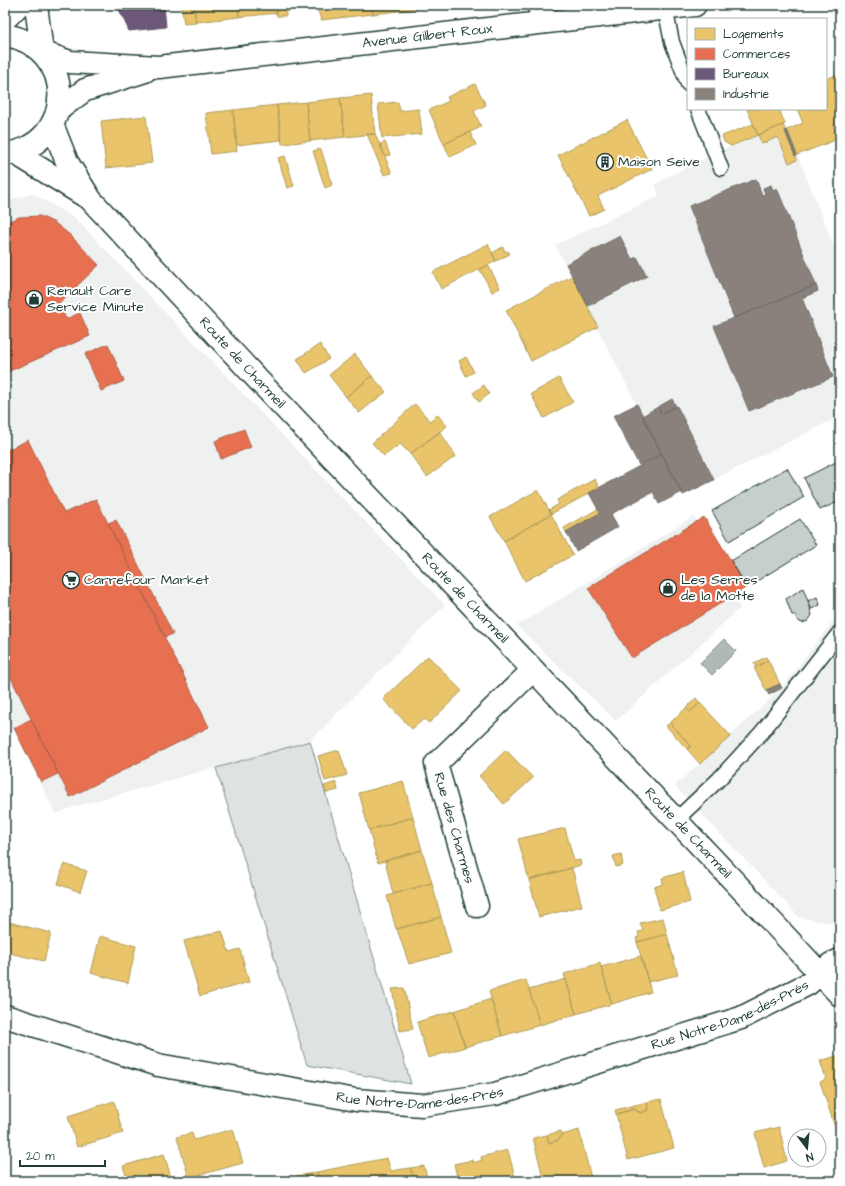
<svg xmlns="http://www.w3.org/2000/svg" width="845" height="1186" font-family="'Architects Daughter',sans-serif">
  <style>
    .built { fill: #eef1f0 }
    .green { fill: #dee3e2; stroke: #7e908b }
    .water { fill: #afbab7; stroke: #758883 }
    .homes { fill: #e9c46a; stroke: #ac9c5a }
    .shops { fill: #e76f51; stroke: #ab6048 }
    .offices { fill: #6d597a; stroke: #565165 }
    .industry { fill: #8a817c; stroke: #6a6d66 }
    .building { fill: #c7cfcc; stroke: #1f3d34 }
    .lines { fill: none; stroke-linecap: round; stroke-linejoin: round }
    .service-casing { stroke: #1f3d34; stroke-width: 17 }
    .minor-casing { stroke: #1f3d34; stroke-width: 25 }
    .secondary-casing { stroke: #1f3d34; stroke-width: 25 }
    .service { stroke: #fff; stroke-width: 14 }
    .minor { stroke: #fff; stroke-width: 22 }
    .secondary { stroke: #fff; stroke-width: 22 }
    .rail { stroke: #1f3d34; stroke-width: 3; stroke-dasharray: 6 3; stroke-linecap: butt }
    .labels { text-anchor: middle; dominant-baseline: central; stroke-width: 4; stroke-linejoin: round; paint-order: stroke }
    .street-label { font-size: 14px; fill: #1f3d34; stroke: #fff }
    .poi-label { font-size: 14px; fill: #1f3d34; stroke: #fff; text-anchor: start }
  </style>
  <rect width="100%" height="100%" fill="#fff"/>
  <filter id="ink" filterUnits="userSpaceOnUse"><feTurbulence type="fractalNoise" baseFrequency=".025" numOctaves="2"/><feDisplacementMap in="SourceGraphic" scale="8" xChannelSelector="R" yChannelSelector="G"/><feConvolveMatrix kernelMatrix="1 2 1 2 8 2 1 2 1" color-interpolation-filters="sRGB"/></filter>
  <g filter="url(#ink)">
    <path class="built" d="M785 124 840 261V416L683 495 555 245 659 196 655 184 692 164 731 146Z
      M33 194 75 218 445 605 310 741 74 807 56 814 5 713V201Z
      M694 516 740 608 616 721 517 626Z
      M840 612V925L799 917 675 786 782 688Z"/>
    <path class="green" d="M310 741 411 1084 307 1065 216 768Z"/>
    <path class="water" d="M724 639 736 651 712 675 700 663Z"/>
    <path class="homes" d="M181 5H194L196 23 184 24Z
      M194 5H238L239 17 196 22Z
      M238 5H276L277 13 239 17Z
      M276 5H312V9L286 11V16H277Z
      M316 5H372L373 14 321 20Z
      M372 5H415L417 9 373 14Z
      M836 75 840 85V123L833 125 838 139 797 155 787 130 803 123 797 109H826V79Z
      M475 84 486 105 474 111 481 127 444 144 429 110 449 101 447 97Z
      M371 95 375 134 345 137 340 98Z
      M340 98 345 137 310 141 306 102Z
      M306 102 310 141 282 144 277 105Z
      M398 102 400 111 419 109 422 134 382 138 378 104Z
      M277 105 281 140 237 145 233 110Z
      M747 109H779L785 124 758 135Z
      M233 110 237 151 211 154 206 113Z
      M146 116 152 163 106 168 101 121Z
      M627 120 652 169 598 196 604 209 589 216 558 155Z
      M753 124 758 135 731 146 724 142 722 136Z
      M783 125 797 160 789 163 778 137 762 144 758 135Z
      M470 132 476 145 450 157 444 144Z
      M367 134H375L392 173 384 175Z
      M385 142 390 155 385 156 380 144Z
      M321 149 332 185 325 188 313 151Z
      M285 156 294 186 287 188 278 158Z
      M488 244 496 261 441 289 433 272Z
      M503 247 505 252 508 251 510 254 496 261 492 253Z
      M488 265 500 288 492 292 480 270Z
      M572 276 598 327 531 361 506 310Z
      M320 344 329 359 306 373 297 359Z
      M355 354 372 376 346 397 329 375Z
      M466 357 474 372 466 376 459 361Z
      M372 376 386 392 359 413 346 397Z
      M559 378 573 402 544 418 531 394Z
      M484 385 489 394 479 402 473 393Z
      M415 404 430 421 437 414 447 426 410 454 400 444 384 456 372 443Z
      M440 432 456 456 427 477 410 454Z
      M595 479 599 488 551 514 549 510 559 504 557 500Z
      M538 490 551 514 504 541 490 517Z
      M598 509 600 513 566 532 564 528Z
      M551 514 573 555 525 581 504 541Z
      M428 656 462 691 429 723 424 719 412 729 383 699Z
      M766 657 768 660 756 667 754 663Z
      M768 660 780 684 766 690 754 668Z
      M696 698 700 703 690 712 686 708Z
      M700 703 731 736 700 764 687 749 691 746 670 723 686 708 690 712Z
      M670 723 691 746 687 749 666 726Z
      M339 750 347 775 325 781 318 756Z
      M506 750 533 778 504 804 479 776Z
      M403 781 413 817 369 830 359 793Z
      M336 782 338 790 326 793 324 786Z
      M413 817 422 850 378 863 369 830Z
      M565 828 574 861 580 860 581 865 529 880 518 839Z
      M422 850 432 883 393 894 385 861Z
      M621 854 623 865 616 867 613 856Z
      M64 864 87 871 80 892 58 884Z
      M572 868 582 906 539 917 529 880Z
      M683 872 690 902 660 910 654 887 663 884 662 878Z
      M432 883 441 917 396 929 387 896Z
      M441 917 451 953 409 964 397 929Z
      M663 918 667 934 637 942 636 938 639 937 638 932 643 931 640 923Z
      M5 921 51 933 44 961 5 952Z
      M222 931 229 952 240 949 249 982 200 996 184 941Z
      M667 934 678 975 648 982 637 942Z
      M100 936 136 946 128 983 91 973Z
      M641 956 651 992 612 1004 601 967Z
      M600 963 612 1004 576 1014 564 974Z
      M566 979 576 1014 540 1025 529 990Z
      M526 980 540 1025 502 1036 489 991Z
      M404 988 413 1029 400 1031 392 989Z
      M491 999 502 1036 465 1047 454 1011Z
      M454 1011 465 1047 428 1058 417 1022Z
      M840 1055V1142L820 1082 826 1079 820 1061Z
      M661 1099 674 1148 628 1160 616 1114 634 1109 640 1113 648 1110 647 1102Z
      M114 1101 123 1133 77 1147 68 1116Z
      M647 1102 648 1110 640 1113 634 1109 616 1114 615 1110Z
      M779 1127 787 1161 764 1168 755 1133Z
      M233 1129 243 1163 189 1178 177 1137 192 1133 194 1140Z
      M579 1130 591 1178 581 1181H544L533 1138 547 1135 549 1143 558 1140 562 1135Z
      M561 1131 562 1135 558 1140 549 1143 547 1135Z
      M508 1150 516 1181H458L454 1164 472 1160 473 1163 482 1160 481 1157Z
      M164 1154 172 1181H128L123 1166Z
      M387 1158 391 1171 410 1168 415 1181H319L317 1172Z
      M424 1166 428 1181H415L410 1168Z
      M317 1172 319 1181H274Z"/>
    <path class="shops" d="M40 216 55 223 70 235 99 265 59 303 66 319 80 313 90 336 5 373V223L19 217Z
      M108 344 124 381 101 391 85 354Z
      M244 429 251 447 221 459 215 441Z
      M28 440 64 513 96 499 209 727 70 797 5 666V451Z
      M704 517 747 587 632 658 588 588Z
      M116 520 173 634 165 637 108 523Z
      M840 663V675L836 668Z
      M31 719 58 774 41 782 14 728Z"/>
    <path class="offices" d="M117 5H164L166 27 129 31Z"/>
    <path class="industry" d="M787 130 797 155 795 156 785 131Z
      M756 179 762 195 765 194 763 188 771 185 773 190 777 188 816 285 734 318 689 206Z
      M620 236 632 259 637 257 647 276 588 306 566 264Z
      M816 285 818 291 802 298 833 377 749 411 714 326Z
      M672 399 676 406 661 414 658 407Z
      M637 404 662 454 639 465 613 416Z
      M677 406 714 480 683 495 642 416 658 407 661 414Z
      M662 454 682 492 659 504 653 492 611 514 618 527 576 551 566 532 600 513 589 493Z
      M780 684 782 688 769 695 766 690Z"/>
    <path class="building" d="M840 460V501L820 510 804 478Z
      M787 468 804 497 729 541 712 511Z
      M800 519 816 545 747 587 731 561Z
      M803 588 811 609H810L812 615 808 621 802 623 797 620 795 615H792L786 599Z
      M817 597 820 605 811 609 808 601Z"/>
    <g class="lines">
      <g class="service-casing">
        <path id="service" d="M665 8 672 42 688 84
          M698 109 721 168
          M676 820 719 779 762 732 840 632"/>
      </g>
      <g class="minor-casing">
        <g id="minor">
          <path d="M36 5 42 52"/>
          <path d="M538 5 546 22"/>
          <path d="M5 19 19 5"/>
          <path d="M477 906 436 764 533 670"/>
          <path id="s1" d="M5 1016 158 1065 356 1100 422 1105 495 1094 741 1018 808 984 831 964 840 960"/>
        </g>
      </g>
      <g class="secondary-casing">
        <g id="secondary">
          <path d="M5 35C78 47 77 145 5 154"/>
          <path id="s2" d="M42 52 70 62 159 67 695 5"/>
          <path d="M58 110 85 90 145 71"/>
          <path id="s3" d="M52 124 67 162 91 200 261 383 747 895 840 995"/>
          <path d="M15 153 85 196"/>
        </g>
      </g>
      <use href="#service" class="service"/>
      <use href="#minor" class="minor"/>
      <use href="#secondary" class="secondary"/>
      <path class="rail" d="M827 1181 840 1177"/>
    </g>
  </g>
  <defs>
    <g id="building-ring" transform="scale(0.9)"><circle r="9.5" fill="#fff" stroke="#1f3d34" stroke-width="1.5"/><path d="M-4-6H4V6H1V3H-1V6H-4ZM-2.5-4.3h1.7v1.8h-1.7ZM.8-4.3h1.7v1.8H.8ZM-2.5-1h1.7V.8h-1.7ZM.8-1h1.7V.8H.8Z" fill="#1f3d34"/></g>
    <g id="shop-ring" transform="scale(0.9)"><circle r="9.5" fill="#fff" stroke="#1f3d34" stroke-width="1.5"/><path d="M-5-2.5h2.3a2.7 3.5 0 0 1 5.4 0H5L5.5 6h-11ZM-1.5-2.5h3a1.5 2.3 0 0 0-3 0Z" fill="#1f3d34"/></g>
    <g id="supermarket-ring" transform="scale(0.9)"><circle r="9.5" fill="#fff" stroke="#1f3d34" stroke-width="1.5"/><path d="M-6-5.5h2.5l.6 2H6L4.5 2H-2.5L-4.4-4H-6ZM-1.5 3.2a1.3 1.3 0 1 0 .1 0ZM3 3.2a1.3 1.3 0 1 0 .1 0Z" fill="#1f3d34"/></g>
  </defs>
  <g fill-rule="evenodd">
    <use href="#building-ring" x="605" y="162"/>
    <use href="#shop-ring" x="34" y="299"/>
    <use href="#supermarket-ring" x="71" y="580"/>
    <use href="#shop-ring" x="668" y="588"/>
  </g>
  <g class="labels">
    <g class="street-label">
      <text stroke="none"><textPath href="#s2" startOffset="389">Avenue Gilbert Roux</textPath></text>
      <text stroke="none"><textPath href="#s3" startOffset="308">Route de Charmeil</textPath></text>
      <text stroke="none"><textPath href="#s3" startOffset="632">Route de Charmeil</textPath></text>
      <text transform="translate(454 828) rotate(74)">Rue des Charmes</text>
      <text stroke="none"><textPath href="#s3" startOffset="956">Route de Charmeil</textPath></text>
      <text stroke="none"><textPath href="#s1" startOffset="750">Rue Notre-Dame-des-Prés</textPath></text>
      <text stroke="none"><textPath href="#s1" startOffset="426">Rue Notre-Dame-des-Prés</textPath></text>
    </g>
    <g class="poi-label">
      <text x="618" y="162">Maison Seive</text>
      <text x="47" y="291">Renault Care<tspan x="47" dy="16">Service Minute</tspan></text>
      <text x="84" y="580">Carrefour Market</text>
      <text x="681" y="580">Les Serres<tspan x="681" dy="16">de la Motte</tspan></text>
    </g>
  </g>
  <rect width="845" height="1186" fill="none" stroke="#fff" stroke-width="20"/>
  <rect x="10" y="10" width="825" height="1166" fill="none" stroke="#1f3d34" stroke-width="1.5" filter="url(#ink)"/>
  <rect x="687" y="18" width="140" height="92" fill="#ffffff" stroke="#a5b1ae"/>
  <rect x="695" y="28" width="20" height="12" fill="#e9c46a" stroke="#a5b1ae"/>
  <text x="723" y="38" font-size="12" fill="#1f3d34">Logements</text>
  <rect x="695" y="48" width="20" height="12" fill="#e76f51" stroke="#a5b1ae"/>
  <text x="723" y="58" font-size="12" fill="#1f3d34">Commerces</text>
  <rect x="695" y="68" width="20" height="12" fill="#6d597a" stroke="#a5b1ae"/>
  <text x="723" y="78" font-size="12" fill="#1f3d34">Bureaux</text>
  <rect x="695" y="88" width="20" height="12" fill="#8a817c" stroke="#a5b1ae"/>
  <text x="723" y="98" font-size="12" fill="#1f3d34">Industrie</text>
  <g transform="translate(807 1148) rotate(164)"><circle r="19" fill="#ffffff" stroke="#a5b1ae"/>
  <path d="M0-3L7 15L0 10L-7 15Z" fill="#1f3d34"/>
  <text y="-6" font-size="11" font-weight="bold" text-anchor="middle" fill="#1f3d34">N</text>
  </g>
  <path d="M20 1160v6h85v-6" fill="none" stroke="#1f3d34" stroke-width="2"/>
  <text x="26" y="1160" font-size="12" fill="#1f3d34" stroke="#ffffff" stroke-width="3" paint-order="stroke">20 m</text>
</svg>
